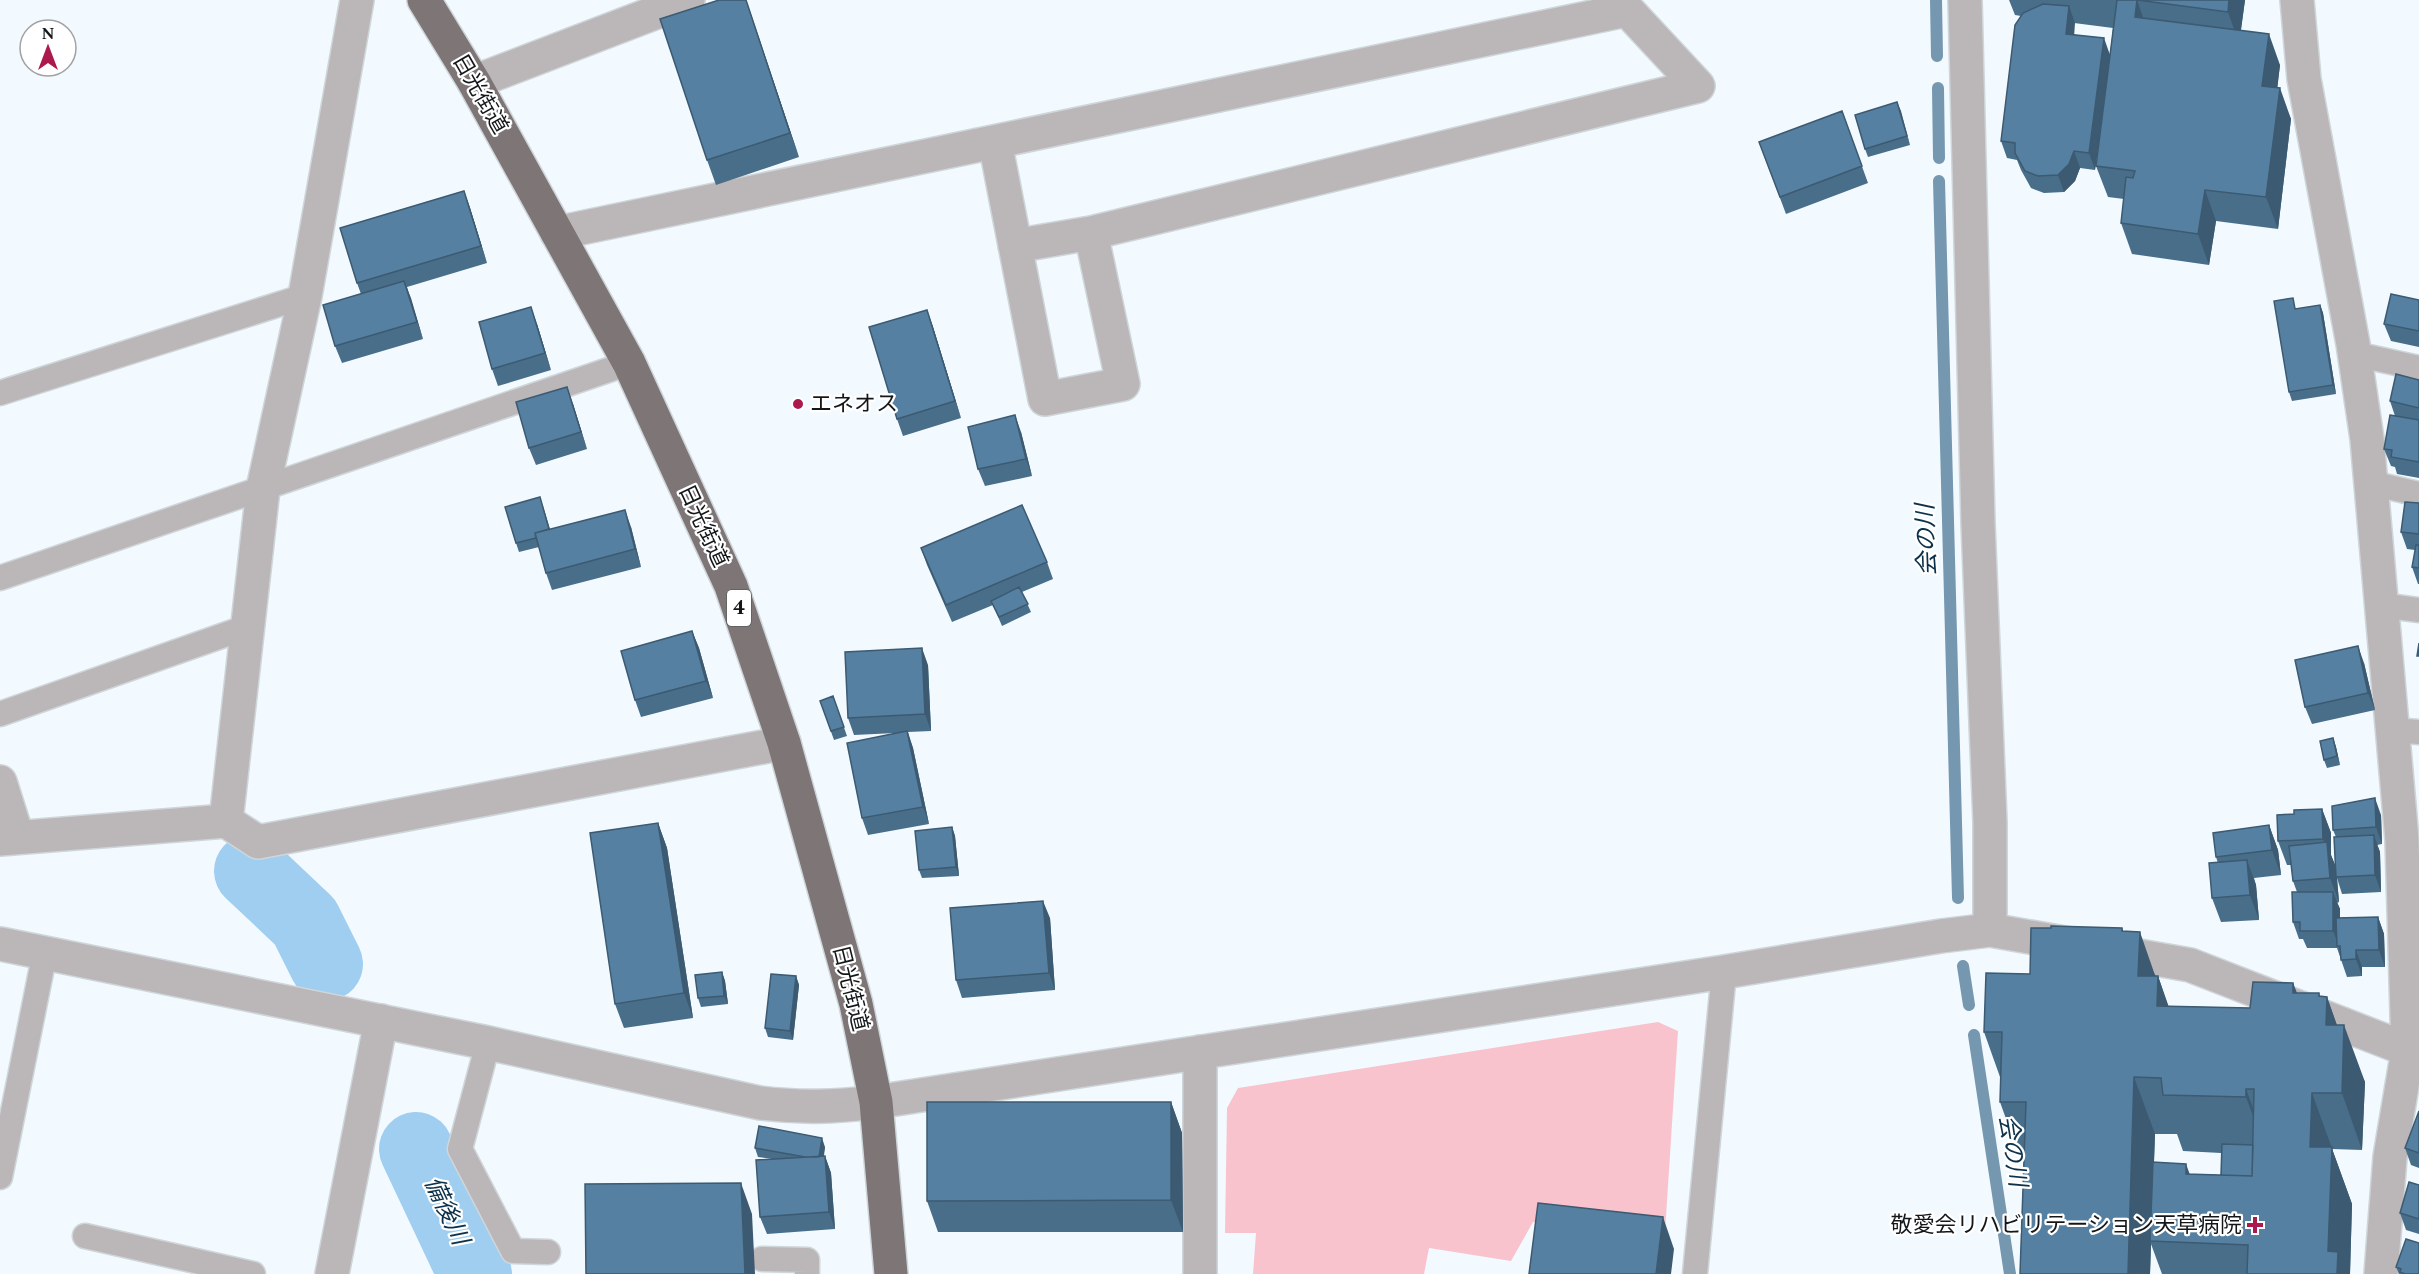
<svg xmlns="http://www.w3.org/2000/svg" width="2419" height="1274" font-family="Spectral,'Noto Sans JP',serif">
  <style>
    .green { fill: #f8c3cc }
    .lines { fill: none; stroke-linecap: round; stroke-linejoin: round }
    .stream { stroke: #7597b0; stroke-width: 12 }
    .river { stroke: #9fcef1; stroke-width: 74 }
    .service-casing { stroke: #cfd6da; stroke-width: 27 }
    .minor-casing { stroke: #cfd6da; stroke-width: 36 }
    .tertiary-casing { stroke: #cfd6da; stroke-width: 36 }
    .trunk-casing { stroke: #cfd6da; stroke-width: 36 }
    .service { stroke: #bbb6b7; stroke-width: 24 }
    .minor { stroke: #bbb6b7; stroke-width: 33 }
    .tertiary { stroke: #bbb6b7; stroke-width: 33 }
    .trunk { stroke: #7e7576; stroke-width: 33 }
    .wall { fill: #496e8a; fill-rule: evenodd }
    .shaded-wall { fill: #3c5a71 }
    .building { fill: #5580a1; stroke: #3c5a71; stroke-width: 1.5 }
    .poi-dot { fill: #ac1a4d; stroke: #fff; stroke-width: 2 }
    .labels { text-anchor: middle; dominant-baseline: central; stroke-width: 4.5; stroke-linejoin: round; paint-order: stroke }
    .shield { fill: #fff; stroke: #5a5d5e; stroke-width: 1.5 }
    .shield-label { font-size: 21px; font-weight: bold; fill: #141719 }
    .street-label { font-size: 22px; fill: #141719; stroke: #fff }
    .poi-label { font-size: 22px; fill: #141719; stroke: #fff; text-anchor: start }
    .water-label { font-size: 24px; font-style: italic; fill: #0c314a; stroke: #fff }
  </style>
  <rect width="100%" height="100%" fill="#f3faff"/>
  <path class="green" d="M1658 1022 1678 1031 1665 1232 1533 1222 1511 1261 1429 1248 1424 1274H1253L1256 1233H1225L1227 1108 1238 1088Z"/>
  <g class="lines">
    <path class="stream" d="M1936 0 1937 56
      M1938 88 1939 158
      M1939 181 1958 898
      M1963 966 1969 1005
      M1974 1035 2010 1274"/>
    <path class="river" d="M251 871 305 922 326 964
      M416 1149 475 1274"/>
    <g class="service-casing">
      <path id="service" d="M2355 354 2419 368
        M0 393 305 296
        M2371 483 2419 494
        M0 578 629 363
        M2381 605 2419 610
        M0 714 247 627
        M2392 730 2419 732
        M488 1043 460 1149 513 1251 548 1252
        M0 1177 45 952
        M85 1236 253 1274
        M762 1259 807 1260V1274
        M1695 1274 1724 972"/>
    </g>
    <g class="minor-casing">
      <path id="minor" d="M1965 0 1978 523 1990 822V930
        M2297 0 2304 79 2353 344 2367 439 2402 840 2408 1050 2390 1157 2381 1274
        M474 82 688 0
        M995 142 1045 399 1123 384 1091 233 1698 86 1618 0
        M557 233 1626 10
        M1015 246 1091 233
        M0 782 17 836
        M226 821 263 489 305 296 357 0
        M0 839 226 821 258 842 784 743
        M876 1102 1724 972 1941 936 1990 930 2190 965 2419 1054
        M332 1274 381 1021
        M1200 1274V1052"/>
    </g>
    <g class="tertiary-casing">
      <path id="tertiary" d="M0 944 488 1043 760 1103C801 1108 834 1107 876 1102"/>
    </g>
    <g class="trunk-casing">
      <path id="trunk" d="M424 0 474 82 629 363 731 586 784 743 856 1004 876 1102 891 1274"/>
    </g>
    <use href="#service" class="service"/>
    <use href="#minor" class="minor"/>
    <use href="#tertiary" class="tertiary"/>
    <use href="#trunk" class="trunk"/>
  </g>
  <path class="wall" d="M746 0 799 157 716 185 707 160Z
    M2009 0H2245L2241 30 2280 65 2277 88 2291 119 2278 229 2216 221 2209 265 2132 254 2121 223 2124 199 2108 197 2096 166 2102 122 2095 170 2080 168 2075 181 2064 192 2044 193 2031 188 2021 170 2017 160 2007 158 2001 141 2021 16 2015 15ZM2074 23 2113 28 2110 54 2074 34Z
    M1897 102 1910 145 1868 157 1865 149Z
    M1842 111 1868 183 1786 214 1759 142Z
    M464 191 470 208 487 263 407 287 423 339 342 363 335 346 361 294 357 283Z
    M2419 300V347L2391 341 2384 324Z
    M2320 305 2323 313 2336 394 2292 401 2289 392 2296 307V309Z
    M927 310 933 327 961 418 903 436 897 419Z
    M537 324 551 370 498 386 492 369Z
    M2419 380V478L2397 474 2395 467 2391 466 2384 449 2395 416 2390 401Z
    M573 404 587 449 536 465 529 448Z
    M1021 432 1032 476 985 486 978 469Z
    M2419 503V584H2418L2412 567 2415 550 2407 549 2401 532Z
    M543 506 550 529 631 527 641 567 552 590 546 573 539 547 519 552 516 543Z
    M921 548 1047 562 1053 579 1022 592 1031 612 1002 626 993 605 952 622 927 565Z
    M692 631 699 648 713 698 641 717 635 700Z
    M2364 663 2375 710 2312 724 2305 707Z
    M928 665 931 731 908 732 913 748 929 824 868 835 862 818 896 733 854 735 848 718Z
    M833 696 847 736 834 740 820 701Z
    M2333 738 2336 747 2340 765 2327 768 2324 760Z
    M2322 809 2331 833V855L2336 868V837L2333 830 2381 815 2382 844 2377 845 2380 852 2381 892 2342 894 2337 878 2339 902 2337 903 2340 909V918L2378 917 2384 934 2385 967H2362V976L2347 977 2337 948H2307L2303 939H2299L2293 922 2297 892 2293 881 2291 865H2287L2278 841 2294 814Z
    M658 823 667 848 693 1018 624 1028 615 1004Z
    M2269 825 2278 850 2281 875 2254 878 2256 885 2259 920 2221 922 2212 898 2218 863 2216 857Z
    M952 827 955 836 959 876 922 878 919 870Z
    M1050 918 1055 990 962 998 956 980Z
    M2051 928H2122L2123 931 2156 976H2158L2168 1006 2250 1008 2293 983 2297 993H2319L2320 996 2327 997 2337 1025 2365 1082 2362 1150 2332 1149 2352 1204 2350 1274H2162L2151 1244 2150 1274H2020L2024 1158H2020L2000 1102V1077L1984 1032 2030 974ZM2155 1134H2177L2183 1151 2221 1153V1175L2190 1174 2154 1162Z
    M722 972 725 981 728 1004 701 1007 698 998Z
    M796 976 799 985 793 1040 768 1037 765 1028Z
    M1171 1102 1182 1133 1183 1232H938L927 1201Z
    M2419 1111V1168L2411 1165 2405 1148Z
    M825 1147 824 1156H825L831 1173 835 1229 767 1234 760 1217 772 1159 758 1157 755 1148Z
    M2419 1185V1234L2406 1230 2400 1213Z
    M2396 1267 2419 1274H2399Z"/>
  <path class="shaded-wall" d="M746 0 752 17 799 157 790 133Z
    M2137 0 2148 32 2135 17Z
    M2229 0H2245L2239 43 2228 12Z
    M2069 6 2075 23 2073 51 2066 34Z
    M2269 34 2280 65 2274 117 2262 86Z
    M2104 38 2110 55 2095 170 2089 153Z
    M2280 88 2291 119 2278 229 2266 197Z
    M1897 102 1901 111 1910 145 1907 136Z
    M2074 151 2080 168 2075 181 2064 192 2058 175Z
    M2205 190 2216 221 2209 265 2198 234Z
    M464 191 470 208 487 263 481 246Z
    M404 281 411 298 423 339 417 322Z
    M2320 305 2323 313 2336 394 2333 385Z
    M531 307 537 324 551 370 545 353Z
    M927 310 933 327 961 418 955 401Z
    M567 387 573 404 587 449 581 432Z
    M1015 415 1021 432 1032 476 1026 459Z
    M625 510 631 527 641 567 635 549Z
    M692 631 699 648 713 698 706 681Z
    M2358 646 2364 663 2375 710 2368 693Z
    M922 648 928 665 931 731 925 714Z
    M907 731 913 748 929 824 923 807Z
    M2333 738 2336 747 2340 765 2337 756Z
    M2375 798 2381 815 2382 844 2376 827Z
    M2322 809 2331 833V855L2336 867 2339 902 2330 878 2328 852 2323 839Z
    M658 823 667 848 693 1018 684 993Z
    M2269 825 2278 850 2281 875 2272 850Z
    M952 827 955 836 959 876 956 867Z
    M2374 835 2380 852 2381 892 2375 875Z
    M2247 860 2256 885 2259 920 2250 895Z
    M2333 892 2340 909V948L2333 931Z
    M1043 901 1050 918 1055 990 1049 973Z
    M2378 917 2384 934 2385 967 2379 950Z
    M2122 928 2138 973 2140 932 2157 981 2158 976 2178 1033 2159 1032 2122 931Z
    M2356 950 2362 967V976L2356 959Z
    M722 972 725 981 728 1004 724 996Z
    M796 976 799 985 793 1040 790 1031Z
    M2293 983 2314 1040 2293 993Z
    M2319 993 2326 1014 2327 997 2343 1043 2344 1025 2365 1082 2362 1150 2342 1093Z
    M2134 1077 2155 1134 2151 1241H2150L2151 1244 2150 1274H2128Z
    M2246 1089 2267 1146V1154L2246 1097Z
    M2312 1093 2352 1204 2350 1274H2337L2328 1251 2310 1147Z
    M1171 1102 1182 1133 1183 1232 1171 1200Z
    M822 1138 825 1147 821 1169 818 1160Z
    M825 1156 831 1173 835 1229 829 1212Z
    M2186 1164 2207 1221 2186 1174Z
    M741 1183 752 1214 755 1274H745Z
    M1663 1217 1674 1249 1671 1274H1656Z"/>
  <path class="building" d="M719 0H746L790 133 707 160 660 19Z
    M2117 0H2229L2228 12 2137 0 2135 17 2269 34 2262 86 2280 88 2266 197 2205 190 2198 234 2121 223 2126 177 2133 178 2135 171 2096 166Z
    M2043 4 2069 6 2066 34 2104 38 2089 153 2074 151 2069 164 2058 175 2038 176 2025 171 2015 153V143L2001 141 2015 25 2023 13Z
    M1897 102 1907 136 1865 149 1855 115Z
    M1842 111 1862 166 1780 197 1759 142Z
    M464 191 481 246 357 283 340 228Z
    M404 281 417 322 335 346 323 305Z
    M2391 294 2419 300V331L2384 324Z
    M2293 298 2295 309 2320 305 2333 385 2289 392 2274 301Z
    M531 307 545 353 492 369 479 322Z
    M927 310 955 401 897 419 869 327Z
    M2396 374 2419 380V408L2390 401Z
    M567 387 581 432 529 448 516 402Z
    M1015 415 1026 459 978 469 968 427Z
    M2390 415 2419 420V462L2391 457 2392 450 2384 449Z
    M540 497 549 529 535 533 536 538 516 543 505 507Z
    M2405 502 2419 503V534L2401 532Z
    M1022 505 1047 562 946 605 921 548Z
    M625 510 635 549 546 573 535 533Z
    M2416 545H2419V568L2412 567Z
    M1019 587 1028 604 999 617 991 601Z
    M692 631 706 681 635 700 621 651Z
    M2419 643V656H2417Z
    M2358 646 2368 693 2305 707 2295 660Z
    M922 648 925 714 848 718 845 652Z
    M833 696 844 727 831 731 820 701Z
    M907 731 923 807 862 818 847 743Z
    M2333 738 2337 756 2324 760 2320 741Z
    M2375 798 2376 827 2333 830 2332 806Z
    M2322 809 2323 839 2278 841 2277 815 2294 814V810Z
    M658 823 684 993 615 1004 590 833Z
    M2269 825 2272 850 2216 857 2213 833Z
    M952 827 956 867 919 870 915 831Z
    M2374 835 2375 875 2336 877 2334 837Z
    M2327 842 2330 878 2293 881 2289 846Z
    M2247 860 2250 895 2212 898 2209 863Z
    M2292 892H2333V931H2300V922H2293Z
    M1043 901 1049 973 956 980 950 908Z
    M2378 917 2379 950H2356V959L2341 960 2340 946H2337L2336 918Z
    M2051 926 2122 928V931L2140 932 2138 976H2158L2157 1006 2250 1008 2253 982 2293 983V993H2319V996L2327 997 2326 1025H2344L2342 1093H2312L2310 1147H2332L2328 1251 2338 1252 2337 1274H2247L2248 1245 2150 1241 2153 1162 2186 1164V1174L2252 1176 2254 1089H2246V1097L2163 1095 2161 1078 2134 1077 2128 1274H2020L2026 1102H2000L2002 1032H1984L1986 973 2030 974 2031 928H2051Z
    M722 972 724 996 698 998 695 975Z
    M771 974 796 976 790 1031 765 1028Z
    M927 1102H1171V1200L927 1201Z
    M2419 1111V1153L2405 1148Z
    M759 1126 822 1138 819 1157H805L755 1148Z
    M2222 1144 2253 1145 2252 1176 2221 1175Z
    M825 1156 829 1212 760 1217 756 1160Z
    M2409 1182 2419 1185V1219L2400 1213Z
    M741 1183 745 1274H586L585 1184Z
    M1538 1203 1663 1217 1656 1274H1529Z
    M2406 1239 2419 1243V1274H2405L2400 1272 2401 1269 2396 1267Z"/>
  <g class="poi-dot">
    <circle cx="798" cy="404" r="6"/>
    <path d="M2252 1216h6v6h6v6h-6v6h-6v-6h-6v-6h6z"/>
  </g>
  <g class="labels">
    <rect class="shield" x="727" y="590" width="24" height="36" rx="4.5"/>
    <g class="shield-label">
      <text x="739" y="608">4</text>
    </g>
    <g class="street-label">
      <text transform="translate(480 94) rotate(60)">日光街道</text>
      <text transform="translate(703 526) rotate(65)">日光街道</text>
      <text transform="translate(850 988) rotate(76)">日光街道</text>
    </g>
    <g class="poi-label">
      <text x="810" y="404">エネオス</text>
      <text x="2242" y="1225" text-anchor="end">敬愛会リハビリテーション天草病院</text>
    </g>
    <g class="water-label">
      <text transform="translate(1927 540) rotate(-92)">会の川</text>
      <text transform="translate(2012 1151) rotate(81)">会の川</text>
      <text transform="translate(446 1211) rotate(65)">備後川</text>
    </g>
  </g>
  <g transform="translate(48 48)"><circle r="28" fill="#ffffff" stroke="#a1a2a3" stroke-width="1.5"/>
  <path d="M0-4.5L10 22L0 15L-10 22Z" fill="#ac1a4d"/>
  <text y="-9" font-size="16" font-weight="bold" text-anchor="middle" fill="#141719">N</text>
  </g>
</svg>
